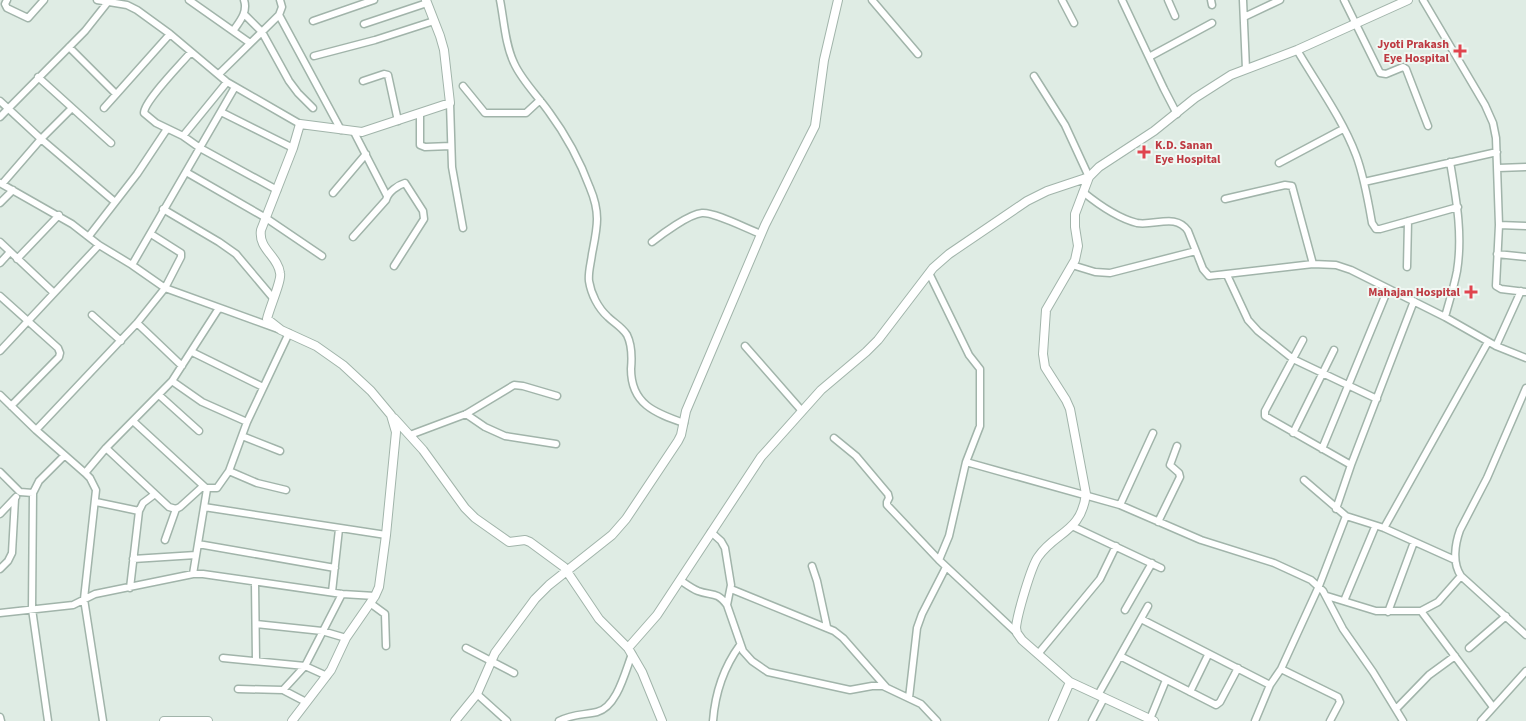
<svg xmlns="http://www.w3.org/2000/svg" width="1526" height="721" font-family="'Source Sans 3',sans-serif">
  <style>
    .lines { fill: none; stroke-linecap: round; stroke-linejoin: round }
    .minor-casing { stroke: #a1b4aa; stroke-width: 9 }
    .tertiary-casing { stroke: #a1b4aa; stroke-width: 10 }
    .minor { stroke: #fff; stroke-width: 6 }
    .tertiary { stroke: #fff; stroke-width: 8 }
    .health-dot { fill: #e0444e; stroke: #f0f8f3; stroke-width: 2 }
    .labels { text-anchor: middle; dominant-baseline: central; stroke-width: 4; stroke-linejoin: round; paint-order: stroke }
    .health-label { font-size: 12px; font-weight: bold; fill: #be3a42; stroke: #f0f8f3; text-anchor: end }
  </style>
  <rect width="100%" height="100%" fill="#dfece4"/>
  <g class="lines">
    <g class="minor-casing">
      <path id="minor" d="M7 0 5 4 7 8 28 18 44 0
        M97 0 127 5 137 10 170 34 227 82 300 124
        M189 0 250 43
        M500 0C504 20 505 44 514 63 522 81 538 96 549 112 566 135 580 161 590 188 601 214 597 228 592 254 591 263 588 272 589 281 591 294 598 308 608 317 614 323 622 327 627 335 632 345 632 358 631 369 631 404 655 413 684 423
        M872 0 918 54
        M1062 0 1074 23
        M1122 0 1164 89 1177 114
        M1168 0 1175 16
        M1211 0 1212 5
        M1243 0 1246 69
        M1344 0 1380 73 1386 74 1403 67 1406 69 1428 126
        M1423 0 1485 105 1493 123 1496 138 1499 225 1496 286 1501 289 1526 292
        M244 14 262 32 289 81 298 93 313 108
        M279 15 341 130
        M1244 17 1280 0
        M313 21 374 0
        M364 24 427 3
        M233 31C240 21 248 12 244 0
        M69 47 116 94
        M1297 50C1317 84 1342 118 1356 155 1364 176 1368 200 1372 223L1376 229H1380L1458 207
        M191 52C182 63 144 101 144 113L156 123 183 136 200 148 277 190
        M314 56 375 40 434 21
        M1149 57 1212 23
        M219 74 279 15 282 7 280 0
        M1034 76 1065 125 1089 177
        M38 77 111 143
        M363 81 384 74 388 75 398 121
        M463 86 485 113H526L540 100
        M0 101 41 139 115 202
        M450 103 452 167 463 228
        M104 108 170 34
        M221 112 293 148
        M420 113V145L425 147 451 146
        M0 117 85 31 108 2
        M354 132 387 196
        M183 136 227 82
        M1279 163 1343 129
        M1498 168 1526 167
        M186 172 266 218 322 256
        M1364 182 1497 152
        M0 183 72 224 99 245 132 265 165 288 278 329
        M2 184 41 139 72 108
        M1083 192C1099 205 1117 218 1137 223 1155 226 1176 213 1188 231L1203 269 1209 276 1313 264 1336 265 1351 270 1445 317 1496 346 1526 358
        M333 193 366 154
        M1225 199 1285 185 1292 186 1313 264
        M0 203 13 190
        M163 209 219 242 236 254 273 298
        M1499 225 1526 226
        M89 236 137 174 167 129
        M353 237 386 200C388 192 398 185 405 183L423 211 424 219 394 266
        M0 242 54 293
        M652 242C662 234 689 214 702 213 715 212 747 229 761 234
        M1497 254 1526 257
        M17 259 59 215
        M0 263 10 252
        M132 265 235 87
        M1072 265 1095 272 1110 273 1196 251
        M1407 267 1408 221
        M929 273 969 355 980 369V426L966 462 949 536 939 560
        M1227 275 1248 320 1258 331 1293 359 1377 399
        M0 296 58 348 60 353 59 357 11 406
        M92 315 121 341
        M1445 317C1449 302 1454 287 1457 271 1463 234 1456 198 1450 162
        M137 323 182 366
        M1303 340 1265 411V416L1351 465
        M745 346 802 411
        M1496 346 1521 291
        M0 351 99 245
        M192 352 263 387
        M172 381 202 402 247 422
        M1526 388 1487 478 1460 530C1455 544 1452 563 1461 576L1526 635
        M0 395 36 430 85 473 90 478 96 490 84 599 103 721
        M159 395 199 431
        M466 414 485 427 505 436 556 444
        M133 421 207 489 193 574
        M36 430 137 323 165 288 181 257V253L151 234
        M1293 433 1334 350
        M410 435 466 414 514 385 523 386 557 396
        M242 436 280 451
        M834 438 856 456 888 494 889 498 887 502V505L939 560 1017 633
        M106 448 169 507 176 509 180 507 201 488H217L229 471 247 422 289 333
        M1322 449 1388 289
        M966 462 1120 505 1201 540 1274 563 1311 580 1323 591 1343 629 1373 672 1403 721
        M229 471 257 483 286 490
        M0 472 20 492 33 493
        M85 473 106 448 172 381 219 308
        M1304 480 1346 516 1384 528 1455 560
        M96 502 139 511
        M1120 505 1153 433
        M204 507 386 535
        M1336 509 1351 465 1414 301
        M0 514 16 497
        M1158 522 1180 477 1179 473 1170 465 1177 446
        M1072 526 1161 568
        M1384 528 1488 342
        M711 532 721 541 725 548 731 585 727 605
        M165 540 176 509
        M198 544 335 568
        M133 559 196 555
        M812 566 817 581 827 627
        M0 569 8 561 12 553 15 499
        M680 580C686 584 691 588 698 591 711 596 717 591 727 605L743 651 752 661 768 672 850 690 872 686H883L921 704 937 721
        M255 583 256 660
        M130 588 139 511 143 503 155 494
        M731 589 834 631 843 638 886 687
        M332 592 339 529
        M1327 596 1376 611H1421L1438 602 1461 576
        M1344 601 1375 527
        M370 603 385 614 386 646
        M1125 610 1152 563
        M1421 611 1493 707
        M1388 612 1414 542
        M0 613 73 605 95 594 193 574H203L342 594 375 596
        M1141 619 1270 685
        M256 624 322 631 346 638
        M466 648 514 673
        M1469 648 1506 616
        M1038 654 1100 579 1116 546
        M1120 656 1216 705 1220 702 1238 668
        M223 658 305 666 327 676
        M1281 669 1338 697 1340 702 1330 721
        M238 689 283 690 306 702
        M283 690 305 666 342 594
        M1190 692 1208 655
        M477 694 507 721
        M1098 695 1148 606
        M909 698 917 628 922 614 946 567
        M1396 709 1429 675 1455 656
        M0 717 1 721
        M1150 719 1166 680
        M48 721 32 609 33 493 39 481 64 456
        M559 721C572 714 584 715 597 712 617 707 625 672 632 654
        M713 721C715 694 724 667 740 645
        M1092 721 1104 698
        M1255 721 1270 685 1281 669 1319 586 1346 516
        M1481 721 1526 671"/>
    </g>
    <g class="tertiary-casing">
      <path id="tertiary" d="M394 418 423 450 465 508 475 518 509 542 525 540 530 542 564 567 599 619 628 648 642 672 662 721
        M628 648 657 615 761 457 821 390 866 352 878 340 933 268 949 254 1027 201 1047 191 1089 177
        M1070 682 1022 640 1017 633 1016 628C1017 615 1031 567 1038 557 1056 531 1081 533 1086 494L1070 409 1066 400 1045 367 1043 354 1046 310 1075 260 1078 246 1075 227V214L1089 177 1099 167 1154 131 1195 98 1231 75 1297 50 1408 0
        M164 721H208
        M292 721 331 670 346 638 375 596 379 587 386 535 396 432 391 415 371 391 343 365 316 346 281 330 267 319C269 309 282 280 280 273 278 256 258 249 261 230L293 148 300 124 362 132 450 103 444 50 440 36 426 0
        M455 721 477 694 495 653 535 599 549 585 612 535 626 519 678 441 681 435 686 411 765 225 815 126 824 60 838 0
        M1053 721 1070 682 1154 721"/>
    </g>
    <use href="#minor" class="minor"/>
    <use href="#tertiary" class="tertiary"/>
  </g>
  <g class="health-dot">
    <path d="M1457.5 43.5h5v5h5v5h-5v5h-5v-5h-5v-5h5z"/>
    <path d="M1141.5 144.5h5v5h5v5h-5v5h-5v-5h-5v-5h5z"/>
    <path d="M1468.5 284.5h5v5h5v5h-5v5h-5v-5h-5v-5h5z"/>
  </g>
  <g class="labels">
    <g class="health-label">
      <text x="1449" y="44">Jyoti Prakash<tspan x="1449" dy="14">Eye Hospital</tspan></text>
      <text x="1155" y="145" text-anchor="start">K.D. Sanan<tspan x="1155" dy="14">Eye Hospital</tspan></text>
      <text x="1460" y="292">Mahajan Hospital</text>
    </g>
  </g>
</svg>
